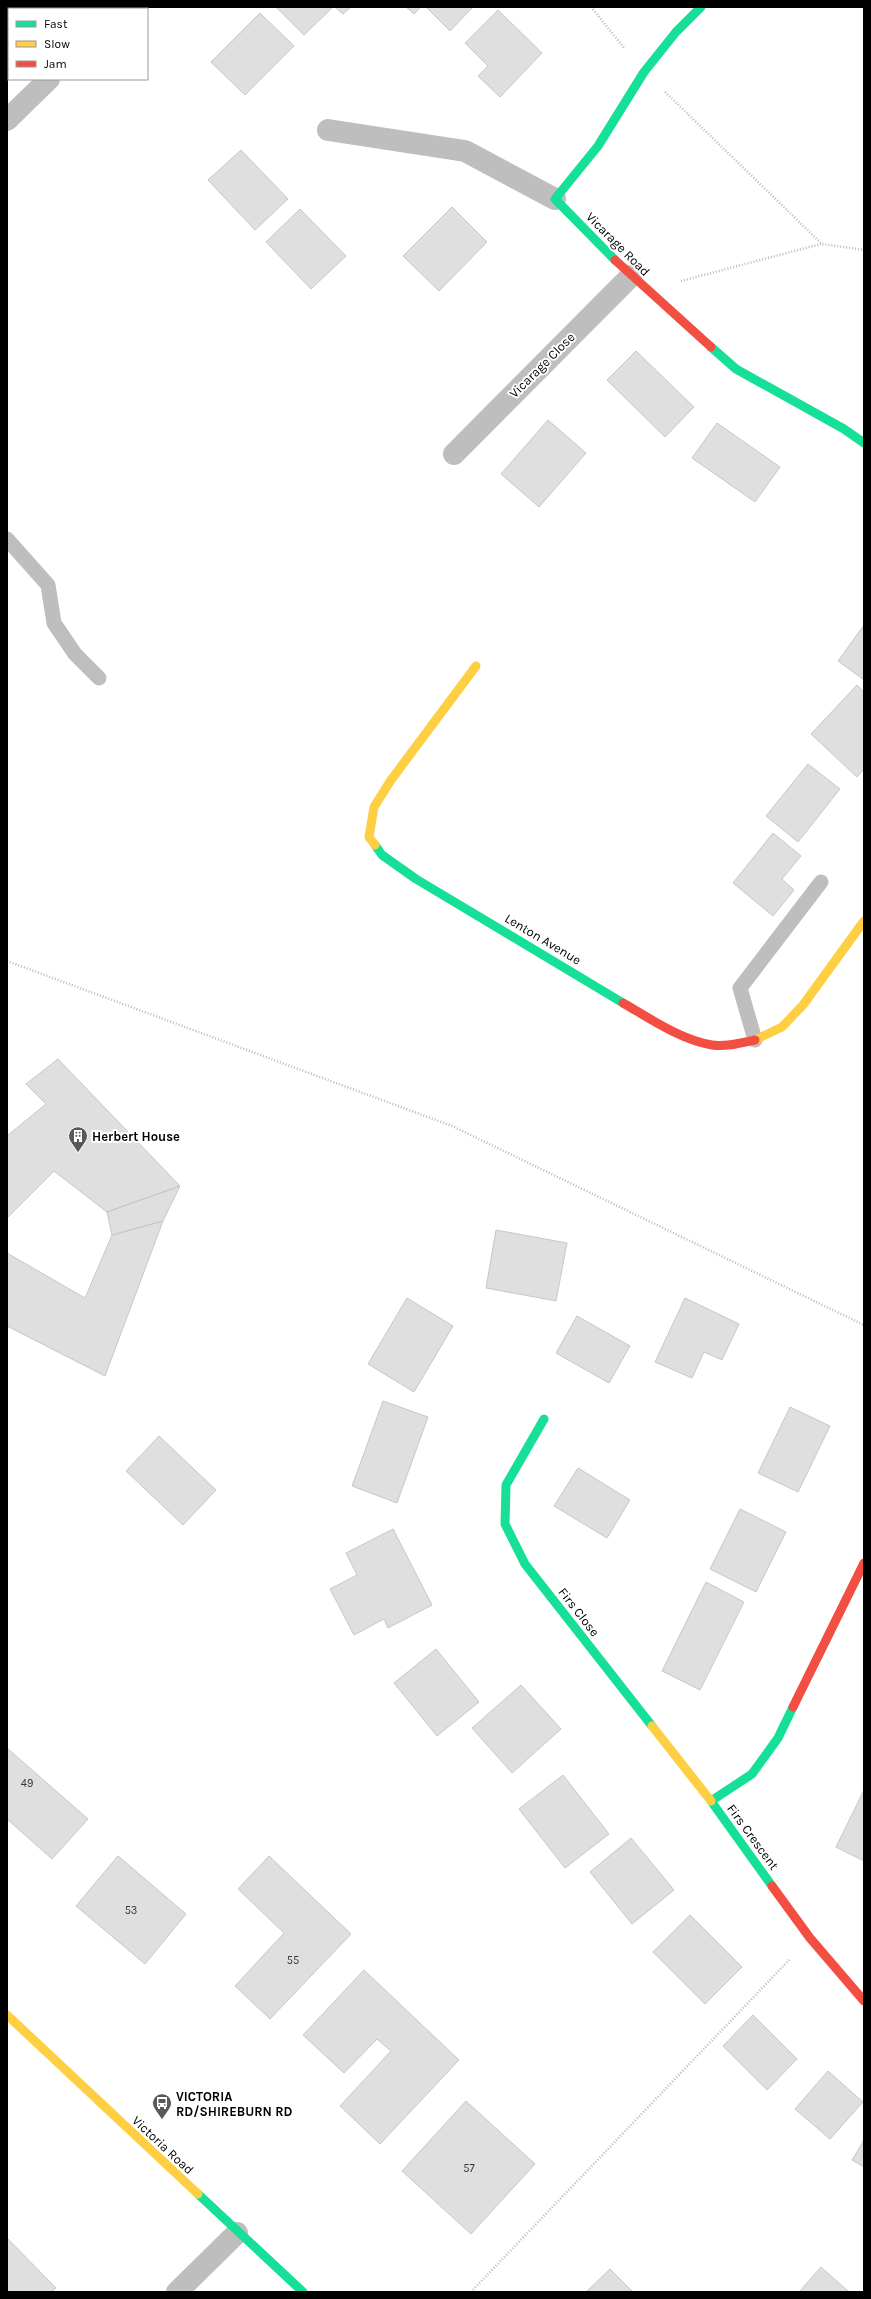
<svg xmlns="http://www.w3.org/2000/svg" width="871" height="2299" font-family="Karla,sans-serif">
  <style>
    .building { fill: #dfdfdf; stroke: #c7c7c7 }
    .lines { fill: none; stroke-linecap: round; stroke-linejoin: round }
    .path { stroke: #b9b9b9; stroke-width: 2.5; stroke-dasharray: 1 2; stroke-linecap: butt }
    .lane { stroke: #bebebe; stroke-width: 15 }
    .street { stroke: #bebebe; stroke-width: 22 }
    .fast { stroke: #16e098; stroke-width: 9 }
    .slow { stroke: #ffcf43; stroke-width: 9 }
    .jam { stroke: #f24e42; stroke-width: 9 }
    .rail { stroke: #bebebe; stroke-width: 3; stroke-dasharray: 6 2 1 2; stroke-linecap: butt }
    .labels { text-anchor: middle; dominant-baseline: central; stroke-width: 4; stroke-linejoin: round; paint-order: stroke }
    .number-label { font-size: 11px; fill: #383838 }
    .street-label { font-size: 13px; fill: #000; stroke: #fff }
    .poi-label { font-size: 13px; font-weight: bold; fill: #000; stroke: #fff; text-anchor: start }
  </style>
  <rect width="100%" height="100%" fill="#fff"/>
  <path class="building" d="M276 7H333L304 35Z
    M335 7H351L343 14Z
    M406 7H421L414 14Z
    M426 7H473L450 31Z
    M498 10 542 53 500 97 478 76 488 66 465 43Z
    M260 13 294 46 245 95 211 62Z
    M241 150 288 199 255 230 208 180Z
    M452 207 487 242 439 291 403 256Z
    M300 209 346 256 311 289 266 242Z
    M636 351 694 407 665 437 607 380Z
    M548 420 586 453 539 507 501 474Z
    M717 423 780 467 755 502 692 458Z
    M864 625V680L838 661Z
    M857 685 864 692V769L857 777 811 734Z
    M808 764 840 789 798 842 766 816Z
    M773 833 801 856 782 879 794 890 773 916 733 883Z
    M58 1059 180 1186 107 1212 54 1171 7 1218V1136L46 1104 26 1084Z
    M180 1186 163 1221 112 1235 107 1212Z
    M163 1221 105 1376 7 1326V1253L85 1298 112 1235Z
    M496 1230 567 1243 556 1301 486 1288Z
    M407 1298 453 1326 414 1392 368 1364Z
    M685 1298 739 1324 722 1360 704 1352 692 1378 655 1362Z
    M577 1316 630 1346 609 1383 556 1353Z
    M383 1401 428 1417 397 1503 352 1486Z
    M790 1407 830 1426 798 1492 758 1473Z
    M159 1436 216 1490 183 1525 126 1471Z
    M578 1468 630 1500 607 1538 554 1506Z
    M740 1509 786 1532 756 1592 710 1569Z
    M393 1529 432 1605 388 1628 384 1619 354 1635 330 1589 357 1575 346 1553Z
    M706 1582 744 1602 700 1690 662 1671Z
    M436 1649 479 1702 437 1736 394 1683Z
    M521 1685 561 1729 512 1773 472 1728Z
    M7 1748 88 1819 52 1859 7 1819Z
    M563 1775 609 1834 565 1868 519 1809Z
    M864 1790V1861L836 1847Z
    M631 1838 674 1890 632 1924 590 1872Z
    M118 1856 186 1914 145 1964 76 1906Z
    M269 1856 351 1934 270 2019 235 1986 284 1933 238 1889Z
    M690 1915 742 1967 705 2004 653 1952Z
    M364 1970 459 2060 380 2144 340 2106 391 2051 377 2039 344 2073 303 2035Z
    M753 2015 797 2059 767 2090 723 2046Z
    M828 2071 863 2102 830 2139 795 2109Z
    M466 2101 535 2164 471 2234 402 2171Z
    M864 2140V2167L852 2160Z
    M7 2238 56 2288 51 2292H7Z
    M821 2267 849 2292H799Z
    M610 2269 633 2292H586Z"/>
  <g class="lines">
    <path class="path" d="M591 7 625 49
      M665 92 822 244 864 250
      M681 281 821 244
      M7 961 452 1126 864 1325
      M471 2292 790 1959"/>
    <path class="lane" d="M7 539 48 585 54 623 75 654 99 678
      M755 1040 740 988 821 882"/>
    <path class="street" d="M120 9 122 7
      M7 120 49 79
      M328 130 465 151 555 199
      M454 454 631 276
      M177 2292 237 2233"/>
    <path class="fast" d="M615 260 555 199 598 146 644 72 676 32 701 7
      M711 347 736 369 844 429 864 443
      M375 845 382 855 416 879 623 1003
      M544 1419 506 1485 505 1524 525 1564 652 1726
      M772 1886 711 1801 752 1774 778 1738 793 1707
      M198 2194 303 2292"/>
    <path class="slow" d="M375 845 369 837 374 807 391 780 476 666
      M755 1040 782 1027 803 1005 864 921
      M652 1726 711 1801
      M7 2015 198 2194"/>
    <path class="jam" d="M615 260 711 347
      M623 1003C649 1018 681 1040 712 1045 726 1047 741 1043 755 1040
      M793 1707 864 1563
      M772 1886 810 1938 864 2001"/>
    <path class="rail" d="M33 9 35 7
      M57 9 59 7
      M7 35 9 33
      M7 59 9 57"/>
  </g>
  <defs>
    <g id="building-pin" transform="scale(1)"><path d="M0 17L-7.5 6A9.5 9.5 0 1 1 7.5 6Z" fill="#595959" stroke="#fff"/><path d="M-4-6H4V6H1V3H-1V6H-4ZM-2.5-4.3h1.7v1.8h-1.7ZM.8-4.3h1.7v1.8H.8ZM-2.5-1h1.7V.8h-1.7ZM.8-1h1.7V.8H.8Z" fill="#fff"/></g>
    <g id="bus-pin" transform="scale(1)"><path d="M0 17L-7.5 6A9.5 9.5 0 1 1 7.5 6Z" fill="#595959" stroke="#fff"/><path d="M-5-6H5V4H4V6H2V4H-2V6H-4V4H-5ZM-3.5-4V0h7V-4ZM-3.5 1.2v1.5H-2V1.2ZM2 1.2v1.5H3.5V1.2Z" fill="#fff"/></g>
  </defs>
  <g fill-rule="evenodd">
    <use href="#building-pin" x="78" y="1136"/>
    <use href="#bus-pin" x="162" y="2103"/>
  </g>
  <g class="labels">
    <g class="number-label">
      <text x="27" y="1783">49</text>
      <text x="131" y="1910">53</text>
      <text x="293" y="1960">55</text>
      <text x="469" y="2168">57</text>
    </g>
    <g class="street-label">
      <text transform="translate(618 244) rotate(45)">Vicarage Road</text>
      <text transform="translate(542 365) rotate(-45)">Vicarage Close</text>
      <text transform="translate(543 939) rotate(31)">Lenton Avenue</text>
      <text transform="translate(579 1612) rotate(52)">Firs Close</text>
      <text transform="translate(753 1837) rotate(54)">Firs Crescent</text>
      <text transform="translate(163 2145) rotate(43)">Victoria Road</text>
    </g>
    <g class="poi-label">
      <text x="92" y="1136">Herbert House</text>
      <text x="176" y="2096">VICTORIA<tspan x="176" dy="15">RD/SHIREBURN RD</tspan></text>
    </g>
  </g>
  <rect width="871" height="2299" fill="none" stroke="#000000" stroke-width="16"/>
  <rect x="8" y="8" width="140" height="72" fill="#ffffff" stroke="#999999"/>
  <rect x="16" y="21" width="20" height="6" fill="#16e098" stroke="#999999"/>
  <text x="44" y="28" font-size="12" fill="#000000">Fast</text>
  <rect x="16" y="41" width="20" height="6" fill="#ffcf43" stroke="#999999"/>
  <text x="44" y="48" font-size="12" fill="#000000">Slow</text>
  <rect x="16" y="61" width="20" height="6" fill="#f24e42" stroke="#999999"/>
  <text x="44" y="68" font-size="12" fill="#000000">Jam</text>
</svg>
